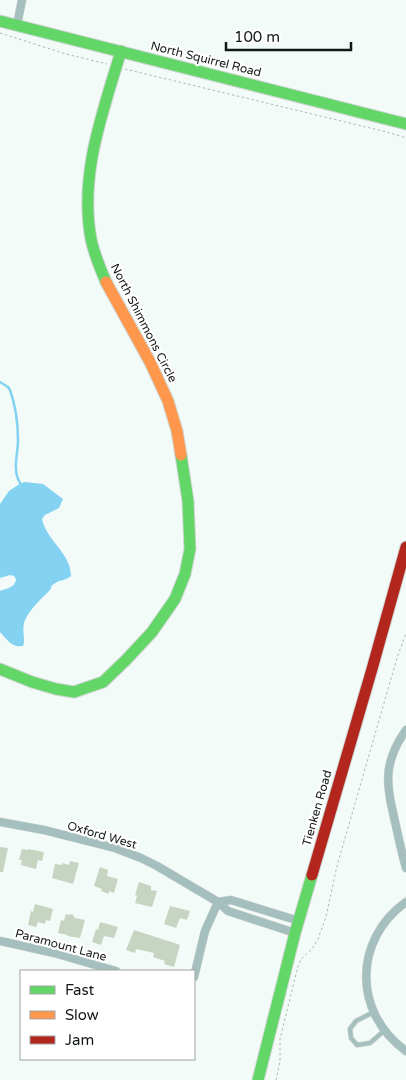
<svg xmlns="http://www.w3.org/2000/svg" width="406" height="1080" font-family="'Varela Round',sans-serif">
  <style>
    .water { fill: #83d2f1 }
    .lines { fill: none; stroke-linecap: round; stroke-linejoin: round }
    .stream { stroke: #83d2f1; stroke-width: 2.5 }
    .building { fill: #c7d4c2 }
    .lane-casing { stroke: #cfd6d3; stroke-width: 5.5 }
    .street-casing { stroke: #cfd6d3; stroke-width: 9 }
    .fast-casing { stroke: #cfd6d3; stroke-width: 13 }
    .slow-casing { stroke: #cfd6d3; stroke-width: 13 }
    .jam-casing { stroke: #cfd6d3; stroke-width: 13 }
    .path { stroke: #aabab8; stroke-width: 1; stroke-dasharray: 2.5 2.5; stroke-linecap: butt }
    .lane { stroke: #a5bfbe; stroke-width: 4 }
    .street { stroke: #a5bfbe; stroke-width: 8 }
    .fast { stroke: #63d668; stroke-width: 11 }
    .slow { stroke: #ff974d; stroke-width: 11 }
    .jam { stroke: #b3261e; stroke-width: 11 }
    .labels { text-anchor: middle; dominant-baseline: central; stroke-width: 4.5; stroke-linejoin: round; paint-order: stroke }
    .street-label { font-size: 12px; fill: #131916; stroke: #fff }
  </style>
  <rect width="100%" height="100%" fill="#f2fbf7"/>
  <path class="water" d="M25 482 43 484 63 499 59 508 45 515 42 519C46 540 71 553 71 576 64 582 60 579 54 584 49 587 53 586 50 590 42 598 30 609 25 620 21 630 26 640 23 646 11 648 7 639 0 632V591C7 588 15 588 16 579L14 576 10 575 0 578V504L9 491 21 483Z"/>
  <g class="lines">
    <path class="stream" d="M0 382 8 387 10 390C16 407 18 422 18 440 18 455 12 469 20 483"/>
  </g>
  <path class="building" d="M0 847 8 848 3 872H0Z
    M22 849 27 850 28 849 44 852 42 861 38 860 36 869 21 865 22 860H19Z
    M70 861 79 863 73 884 52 878 55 864 62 865 63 863 69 865Z
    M100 867 108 870 107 876 118 879 114 893 109 891V894L101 891 102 889 94 886Z
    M139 882 151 886V890L157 891 152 907 135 903 137 896 135 895Z
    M35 904 53 909 50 921 46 920 45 924 38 922 36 927 28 925 31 911 33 912Z
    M170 906 190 911 187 920 180 918 176 928 164 924Z
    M66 914 69 915 72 914 75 918 85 920 80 938 67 936 68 935 58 933 61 920 64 921Z
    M100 922 118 927 114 938 104 936 101 945 92 942 96 929 98 930Z
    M134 930 171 942H172L180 945 174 967 164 964 165 961 153 957 154 953 136 949 135 953 126 950Z"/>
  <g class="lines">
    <g class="lane-casing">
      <path id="lane" d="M374 1012 356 1021 350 1029 351 1038 357 1045 370 1043 385 1030"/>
    </g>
    <g class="street-casing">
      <path id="street" d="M17 25 22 0
        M406 730C381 765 387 787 396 826 399 840 402 854 406 868
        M0 822 44 830 115 848 141 858 157 866 218 902 228 911 295 933
        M218 902 231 900 299 921
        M406 902C353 940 353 1013 406 1051
        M0 941 54 953 116 971
        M194 977 205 931 218 902"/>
    </g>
    <g class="fast-casing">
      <path id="fast" d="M0 21 406 124
        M106 282C100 268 94 254 91 239 79 174 103 112 121 51
        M0 669 32 682 56 689 74 692 103 682 126 660 152 632 175 599 185 574 190 549 188 501 181 455
        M258 1080 295 933 312 875"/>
    </g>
    <g class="slow-casing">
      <path id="slow" d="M106 282 150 362 168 401 177 431 181 455"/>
    </g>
    <g class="jam-casing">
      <path id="jam" d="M312 875 372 669 406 547"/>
    </g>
    <path class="path" d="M0 33 66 54 107 64
      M125 69 387 132 406 138
      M276 1080 280 1061V1039L298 966 301 959 312 949 318 939 326 917 337 866 397 658 406 633"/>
    <use href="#lane" class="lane"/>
    <use href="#street" class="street"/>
    <use href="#fast" class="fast"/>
    <use href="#slow" class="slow"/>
    <use href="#jam" class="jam"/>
  </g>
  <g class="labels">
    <g class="street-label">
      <text transform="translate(206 59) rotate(14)">North Squirrel Road</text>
      <text transform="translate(144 323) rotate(63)">North Shimmons Circle</text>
      <text transform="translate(317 808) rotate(-74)">Tienken Road</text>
      <text transform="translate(102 835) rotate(16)">Oxford West</text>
      <text transform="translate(61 945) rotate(15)">Paramount Lane</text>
    </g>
  </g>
  <rect x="20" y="970" width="175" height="90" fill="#ffffff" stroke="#a1a3a2"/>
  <rect x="30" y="986" width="25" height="8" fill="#63d668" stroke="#a1a3a2"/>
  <text x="65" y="995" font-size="15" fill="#131916">Fast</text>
  <rect x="30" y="1011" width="25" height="8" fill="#ff974d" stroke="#a1a3a2"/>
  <text x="65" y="1020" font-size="15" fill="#131916">Slow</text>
  <rect x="30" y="1036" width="25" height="8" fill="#b3261e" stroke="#a1a3a2"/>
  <text x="65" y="1045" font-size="15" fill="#131916">Jam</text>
  <path d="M226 42v8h125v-8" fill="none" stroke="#131916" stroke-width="2.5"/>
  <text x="234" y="42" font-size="15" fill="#131916" stroke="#ffffff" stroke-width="4" paint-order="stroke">100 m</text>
</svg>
